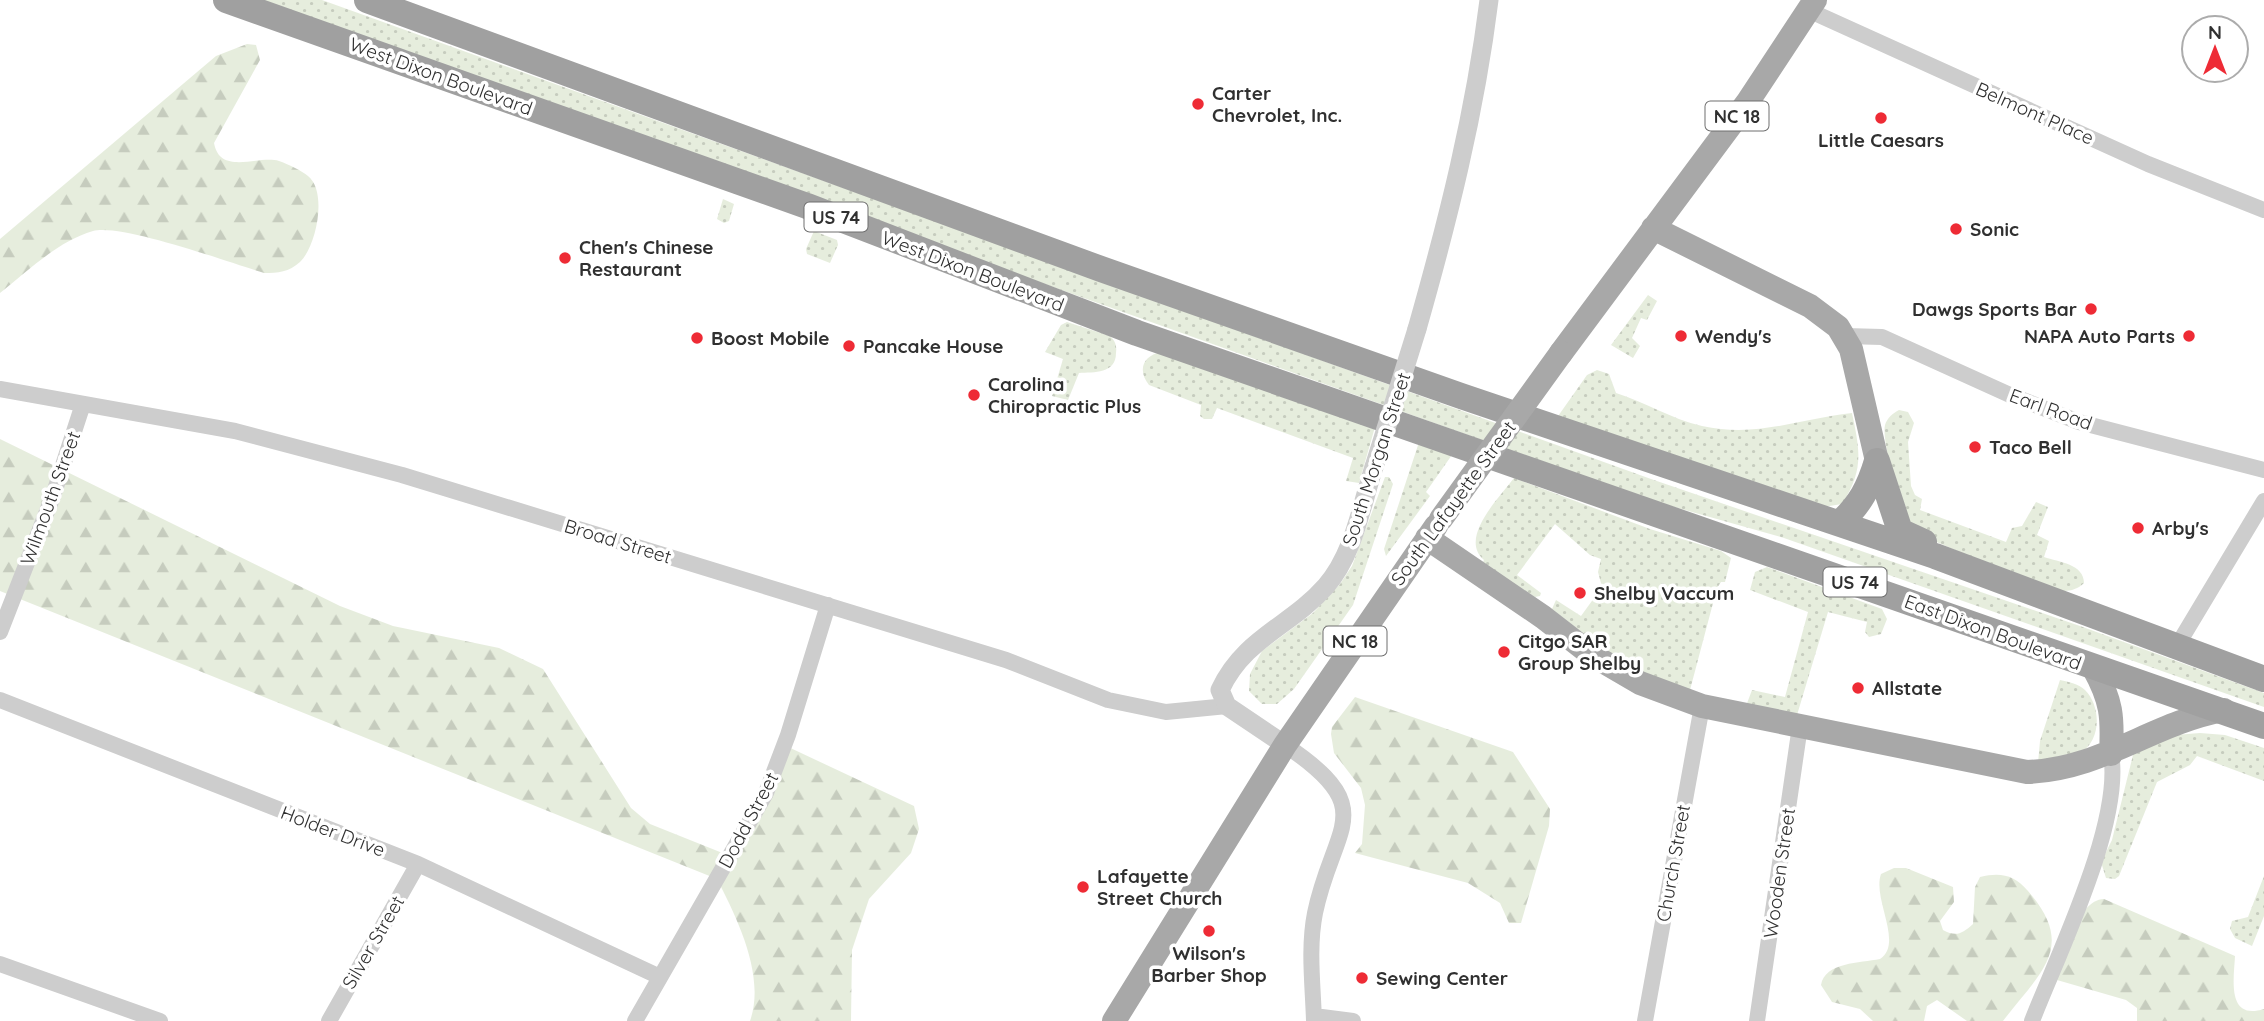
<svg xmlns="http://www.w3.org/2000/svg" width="2264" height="1021" font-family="Quicksand,sans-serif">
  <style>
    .grass { fill: url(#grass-dots) }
    .forest { fill: url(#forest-firs) }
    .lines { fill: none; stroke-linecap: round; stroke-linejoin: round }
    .minor { stroke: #cdcdcd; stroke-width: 16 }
    .tertiary { stroke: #cdcdcd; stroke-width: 19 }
    .primary { stroke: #a8a8a8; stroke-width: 24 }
    .trunk { stroke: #a0a0a0; stroke-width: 26 }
    .tertiary-bridge { stroke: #cdcdcd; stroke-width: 19 }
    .primary-bridge { stroke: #a8a8a8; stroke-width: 24 }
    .poi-dot { fill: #ee2b35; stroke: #fff; stroke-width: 2.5 }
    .labels { text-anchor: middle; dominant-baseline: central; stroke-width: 7; stroke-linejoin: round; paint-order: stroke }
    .shield { fill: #fff; stroke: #6e6e6e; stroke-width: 2 }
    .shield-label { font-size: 18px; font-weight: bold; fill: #303030 }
    .street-label { font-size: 19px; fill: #303030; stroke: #fff }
    .poi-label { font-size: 19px; font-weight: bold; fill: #303030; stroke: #fff; text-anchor: start }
  </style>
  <defs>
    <pattern id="grass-dots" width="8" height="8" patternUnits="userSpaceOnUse" patternTransform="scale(1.75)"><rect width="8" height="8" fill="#e6eddd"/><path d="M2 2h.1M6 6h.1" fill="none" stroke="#c6ccbe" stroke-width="1.8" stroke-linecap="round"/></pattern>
    <pattern id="forest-firs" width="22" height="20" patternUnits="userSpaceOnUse" patternTransform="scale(1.75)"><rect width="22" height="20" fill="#e6eddd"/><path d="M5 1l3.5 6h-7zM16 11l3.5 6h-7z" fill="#c6ccbe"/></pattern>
  </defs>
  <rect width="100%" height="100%" fill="#fff"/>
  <path class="grass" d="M248 0H322L1651 479 2080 626 2264 693V707L1784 538 1653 501Z
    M723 199 734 204 729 221 724 223 717 219Z
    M814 231 837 240 838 245 830 263 807 254 806 249Z
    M1648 295 1657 301 1647 320 1641 318 1632 338 1640 346 1633 358 1611 345Z
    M1067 322 1110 336C1115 341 1117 345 1116 353 1116 374 1094 372 1079 373L1068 400 1052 396 1063 359 1045 352 1061 325Z
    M1162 352 1375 427 1359 483 1346 481 1353 458 1217 408 1212 419H1204L1200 416 1201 405 1149 385C1137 370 1143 355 1162 352Z
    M1597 370 1609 374 1616 393C1645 402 1671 419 1702 426 1758 438 1798 419 1852 413 1860 451 1864 470 1842 504L1823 507 1556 419 1587 375Z
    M1899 410 1908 412 1914 423 1908 442 1911 486 1915 495 1922 499 1920 510 2006 542 2012 528 2022 526 2036 502 2048 507 2037 535 2049 541 2044 557C2059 562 2084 564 2084 583 2076 591 2066 592 2055 590 2045 588 1922 537 1916 532 1903 520 1881 442 1885 425 1887 418 1893 413 1899 410Z
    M1420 439 1454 452 1426 492 1430 496 1386 556 1384 549Z
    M1385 477H1389L1393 484 1353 605 1294 689 1277 704H1262L1249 691 1250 674 1262 651 1313 613 1340 584 1352 566Z
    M1514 478 1650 529 1721 551 1731 558 1725 582H1721L1717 588 1690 690C1633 674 1598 645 1552 609L1556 600 1581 616 1602 587 1598 572 1601 559 1590 555 1555 524 1517 575 1541 593 1540 596 1535 597 1482 564 1484 560C1458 538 1500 497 1514 478Z
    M1767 567 1882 609 1887 619 1881 634 1869 637 1865 632 1867 622 1828 612 1797 715 1746 706 1752 690 1785 697 1808 612 1750 590 1755 572Z
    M2060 680C2069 682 2079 684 2085 690 2101 706 2102 740 2080 753 2069 759 2050 760 2038 763L2040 741Z
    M2200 733 2225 735 2264 748V781L2197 756 2190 765 2157 782 2119 876 2115 879 2106 878 2101 862 2112 840 2133 755 2163 736Z
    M2264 876V916L2252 946 2235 938 2230 929 2232 921 2248 917Z"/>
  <path class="forest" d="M247 44 256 45 260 60 214 143C220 176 258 155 279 161 288 164 302 171 308 176 328 192 316 247 300 262 289 272 278 273 264 273 231 263 121 223 93 231 58 241 28 271 0 293V239L216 56Z
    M0 439 340 606 393 626 499 648 543 669 631 808 650 824 730 856 784 745 914 806 919 829 911 853 869 899 852 950 851 1021H750C766 976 737 918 717 879L0 591Z
    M1355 697 1513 752 1550 809 1549 826 1521 923H1509L1500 903 1468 883 1355 853 1362 844 1365 805 1361 788 1334 753 1331 734 1332 727Z
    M1894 868H1906L1953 887 1954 902 1940 921 1943 930C1956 937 1962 934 1973 924L1975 887 1980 877C2001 872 2014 875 2028 891 2078 948 2039 973 2003 1021H1967L1937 1000 1927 1006 1924 1021H1873L1860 1009 1832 1002 1821 985C1825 962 1860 963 1880 959 1904 943 1872 899 1881 874Z
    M2104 899 2235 956C2234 978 2226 1021 2264 1009V1021H2137V1008L2126 1000 2057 980C2065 957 2076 900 2104 899Z"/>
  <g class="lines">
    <path class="minor" d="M1808 10 2148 164 2264 210
      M1845 336 1882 337 2010 395 2079 422 2264 470
      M0 389 235 431 402 475 1006 660 1108 700 1166 712 1227 706
      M0 632 53 496 83 404
      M2177 646 2264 501
      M0 700 418 864 660 977
      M1285 745C1382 810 1333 825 1315 913 1308 948 1313 986 1314 1021
      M0 964 160 1021
      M1314 1016 1353 1021
      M329 1021 418 864
      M635 1021 766 793 788 735 828 605
      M1645 1021 1702 706
      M1757 1021 1800 726
      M2032 1021C2058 954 2123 822 2111 754"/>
    <path class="tertiary" d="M1417 329C1448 220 1475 113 1489 0
      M1285 745 1227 706 1220 690C1244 638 1291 626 1326 586 1354 554 1361 506 1374 467"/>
    <path class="primary" d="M1653 228 1810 306 1838 327 1851 349 1877 461
      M1561 353 1747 103 1815 0
      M1427 538 1543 617 1592 655 1640 683 1702 706 2027 772C2103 769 2152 723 2224 710
      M2093 667C2112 701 2113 717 2111 754
      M1114 1021 1285 745 1436 526"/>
    <path class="trunk" d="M226 0 807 206 1137 333 2264 726
      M367 0 1101 269 1461 396 1935 556 2264 679
      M1877 461 1900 531 1924 542
      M1840 523C1860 504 1869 488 1877 461"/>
    <path class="tertiary-bridge" d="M1374 467 1417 329"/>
    <path class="primary-bridge" d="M1441 519 1561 353"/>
  </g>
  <g class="poi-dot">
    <circle cx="1198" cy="104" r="7"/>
    <circle cx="1881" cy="118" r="7"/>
    <circle cx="1956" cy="229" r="7"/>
    <circle cx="565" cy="258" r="7"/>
    <circle cx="2091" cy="309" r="7"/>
    <circle cx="1681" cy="336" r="7"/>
    <circle cx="2189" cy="336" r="7"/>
    <circle cx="697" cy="338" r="7"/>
    <circle cx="849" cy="346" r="7"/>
    <circle cx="974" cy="395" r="7"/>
    <circle cx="1975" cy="447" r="7"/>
    <circle cx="2138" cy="528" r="7"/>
    <circle cx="1580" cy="593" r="7"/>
    <circle cx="1504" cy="652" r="7"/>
    <circle cx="1858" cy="688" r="7"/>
    <circle cx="1083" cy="887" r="7"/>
    <circle cx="1209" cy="931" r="7"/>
    <circle cx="1362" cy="978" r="7"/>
  </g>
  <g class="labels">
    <g class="shield">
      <rect x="1705.5" y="101.5" width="63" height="29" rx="5"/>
      <rect x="804.5" y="202.5" width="63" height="29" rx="5"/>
      <rect x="1823.5" y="567.5" width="63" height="29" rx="5"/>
      <rect x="1323.5" y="626.5" width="63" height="29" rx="5"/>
    </g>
    <g class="shield-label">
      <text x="1737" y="116">NC 18</text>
      <text x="836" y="217">US 74</text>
      <text x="1855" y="582">US 74</text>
      <text x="1355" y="641">NC 18</text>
    </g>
    <g class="street-label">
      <text transform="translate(441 76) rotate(20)">West Dixon Boulevard</text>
      <text transform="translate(2035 113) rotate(24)">Belmont Place</text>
      <text transform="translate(973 271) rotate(21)">West Dixon Boulevard</text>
      <text transform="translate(2051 409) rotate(20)">Earl Road</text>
      <text transform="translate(1376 459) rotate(-72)">South Morgan Street</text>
      <text transform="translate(50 498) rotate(-70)">Wilmouth Street</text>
      <text transform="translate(1453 503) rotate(-54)">South Lafayette Street</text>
      <text transform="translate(618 541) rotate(17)">Broad Street</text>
      <text transform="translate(1993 632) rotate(20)">East Dixon Boulevard</text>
      <text transform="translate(748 820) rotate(-62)">Dodd Street</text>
      <text transform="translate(333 831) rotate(21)">Holder Drive</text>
      <text transform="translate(1673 863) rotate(-80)">Church Street</text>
      <text transform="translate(1779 873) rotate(-82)">Wooden Street</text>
      <text transform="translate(373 942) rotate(-60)">Silver Street</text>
    </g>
    <g class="poi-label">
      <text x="1212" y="93">Carter<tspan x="1212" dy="22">Chevrolet, Inc.</tspan></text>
      <text x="1881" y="140" text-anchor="middle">Little Caesars</text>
      <text x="1970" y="229">Sonic</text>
      <text x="579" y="247">Chen's Chinese<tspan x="579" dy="22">Restaurant</tspan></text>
      <text x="2077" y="309" text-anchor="end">Dawgs Sports Bar</text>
      <text x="1695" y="336">Wendy's</text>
      <text x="2175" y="336" text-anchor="end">NAPA Auto Parts</text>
      <text x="711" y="338">Boost Mobile</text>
      <text x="863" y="346">Pancake House</text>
      <text x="988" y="384">Carolina<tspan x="988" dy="22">Chiropractic Plus</tspan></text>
      <text x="1989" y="447">Taco Bell</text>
      <text x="2152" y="528">Arby's</text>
      <text x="1594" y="593">Shelby Vaccum</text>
      <text x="1518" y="641">Citgo SAR<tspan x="1518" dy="22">Group Shelby</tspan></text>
      <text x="1872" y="688">Allstate</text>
      <text x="1097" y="876">Lafayette<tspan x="1097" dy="22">Street Church</tspan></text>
      <text x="1209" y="953" text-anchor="middle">Wilson's<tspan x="1209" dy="22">Barber Shop</tspan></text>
      <text x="1376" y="978">Sewing Center</text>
    </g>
  </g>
  <g transform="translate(2215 49)"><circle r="33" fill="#ffffff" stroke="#acacac" stroke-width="2"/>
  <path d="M0-5L12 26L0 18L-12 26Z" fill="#ee2b35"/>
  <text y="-10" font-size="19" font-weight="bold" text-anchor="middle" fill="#303030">N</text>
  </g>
</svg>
